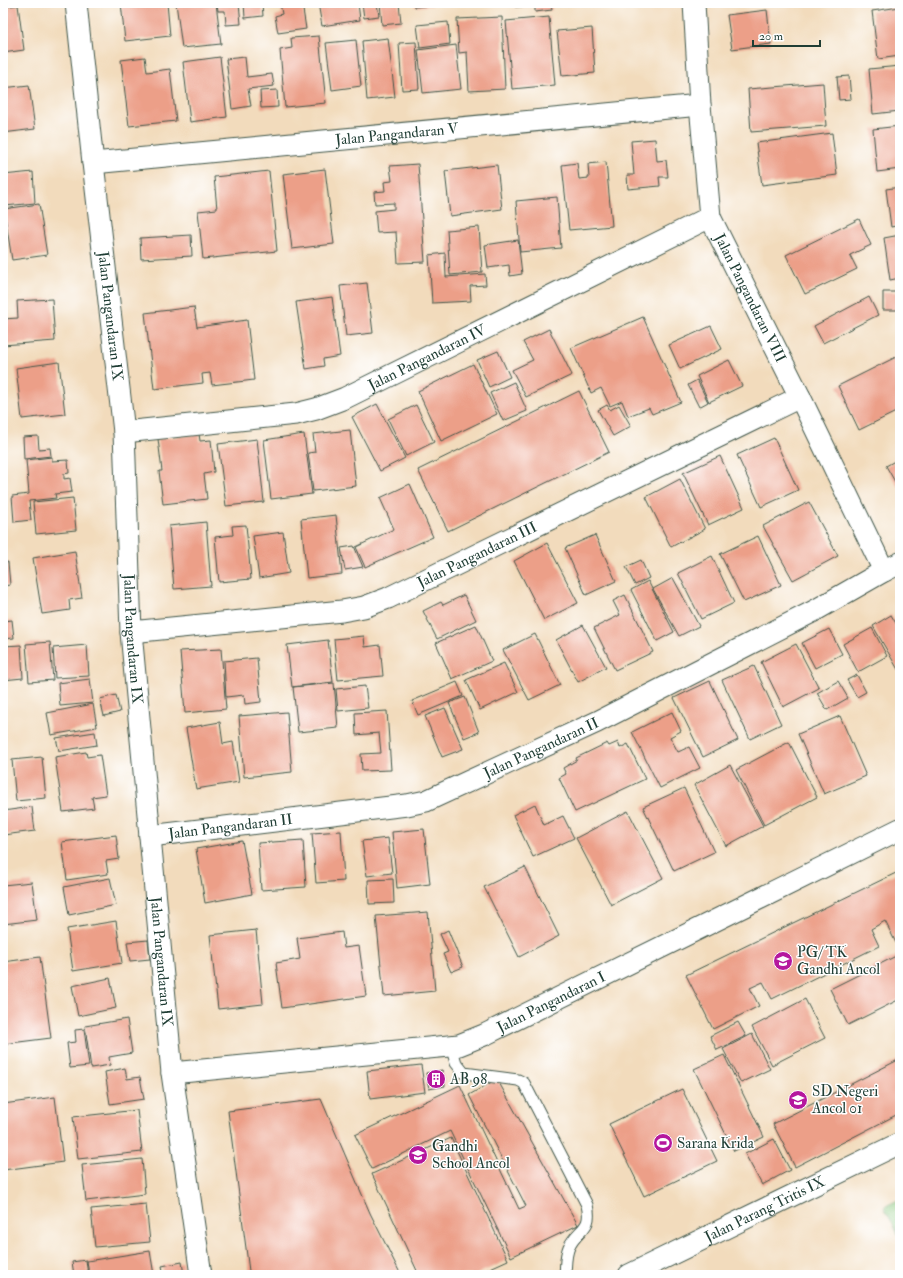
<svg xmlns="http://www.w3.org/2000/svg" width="903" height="1278" font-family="'IM FELL Double Pica',serif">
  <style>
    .green { fill: #8cc87e; stroke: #568259 }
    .building { fill: #ec9f88 }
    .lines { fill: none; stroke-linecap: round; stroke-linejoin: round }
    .service-casing { stroke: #3f5548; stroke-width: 13 }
    .minor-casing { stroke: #3f5548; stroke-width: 23 }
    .service { stroke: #fff; stroke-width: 11 }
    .minor { stroke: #fff; stroke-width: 21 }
    .labels { text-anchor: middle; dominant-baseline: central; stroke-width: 3; stroke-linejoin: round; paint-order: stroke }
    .street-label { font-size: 15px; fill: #1f3d34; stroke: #fff }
    .poi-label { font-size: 15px; fill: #1f3d34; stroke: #fff; text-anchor: start }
  </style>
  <rect width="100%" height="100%" fill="#fff"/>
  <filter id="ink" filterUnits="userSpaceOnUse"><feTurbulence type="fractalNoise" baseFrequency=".025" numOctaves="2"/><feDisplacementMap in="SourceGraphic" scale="8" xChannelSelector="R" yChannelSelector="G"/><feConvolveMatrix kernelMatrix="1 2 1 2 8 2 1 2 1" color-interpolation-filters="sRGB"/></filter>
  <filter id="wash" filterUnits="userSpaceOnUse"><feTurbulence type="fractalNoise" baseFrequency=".012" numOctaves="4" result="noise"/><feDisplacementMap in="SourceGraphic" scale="16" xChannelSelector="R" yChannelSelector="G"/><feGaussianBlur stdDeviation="0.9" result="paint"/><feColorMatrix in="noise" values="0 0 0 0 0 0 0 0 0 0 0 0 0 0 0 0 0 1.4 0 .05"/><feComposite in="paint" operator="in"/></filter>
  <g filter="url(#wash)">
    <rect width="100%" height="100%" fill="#f2dbbc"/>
    <path class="green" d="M900 1199V1238L884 1207Z"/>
    <g id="blocks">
      <path class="building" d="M121 3H167L170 36 125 41Z
        M176 3H216L221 44 182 48Z
        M217 3H239L241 24 226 25 225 11H218Z
        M244 3H262L263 16 245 18Z
        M280 3H302L306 29 278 33 275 16 282 14Z
        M318 3H358L360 20 322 26Z
        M362 3H377L379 16 364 18Z
        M380 3H399L401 23 382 25Z
        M414 3H444V4L415 7Z
        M515 3H551L552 10 535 12V6L515 7Z
        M18 5 24 50 3 53V7Z
        M900 7V56L878 59 872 11Z
        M767 10 771 44 732 49 727 15Z
        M502 17 505 89 469 91 467 52 459 53 457 19Z
        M549 17 555 85 512 89 506 21Z
        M448 22 450 44 420 48 417 25Z
        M592 28 595 73 562 76 557 31Z
        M319 36 326 103 285 107 280 50 292 48 291 38Z
        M388 38 395 97 367 100 362 41Z
        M356 40 361 86 332 90 326 43Z
        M416 42 419 89 402 90 399 43Z
        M456 45 461 89 423 93 418 50Z
        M145 57 147 72 170 69 176 121 129 126 121 60Z
        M220 57 227 117 190 122 183 62Z
        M245 57 247 77 272 74 274 86 248 89 251 106 232 109 226 59Z
        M900 66V111L873 114 869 69Z
        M849 76 851 99 839 100 837 77Z
        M823 83 826 126 751 132 748 89Z
        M29 85 35 129 3 133V88Z
        M277 90 278 107 261 108 260 91Z
        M900 126V169L877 172 873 129Z
        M832 133 837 175 762 185 756 143Z
        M655 139 657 161 666 160 668 177H659L660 186 628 189 627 175H634L631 141Z
        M606 162 612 226 569 230 562 165 577 163 579 179 589 178 588 164Z
        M418 164 425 262 398 263 396 232 377 233 375 211 394 209V203L375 204 374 192 385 191 384 182 392 181 390 166Z
        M497 165 502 209 450 216 445 171Z
        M325 169 334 244 292 249 283 174Z
        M269 171 277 251 203 259 198 211 217 209 214 177Z
        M33 172 35 203 5 206 3 175Z
        M900 187V225L891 227 886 189Z
        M557 197 561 248 520 252 516 201Z
        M39 204 47 255 12 260 4 209Z
        M859 219 871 245 850 255 857 269 805 294 786 255Z
        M479 227 482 272 450 275 447 230Z
        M191 235 192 256 141 259 140 238Z
        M900 235V278L890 280 884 238Z
        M518 240 522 274 510 276 509 265 488 268 485 245Z
        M445 253 446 277 485 274 486 285 470 286 471 301 432 303 429 255Z
        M367 283 373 333 346 336 340 286Z
        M883 292H900V310H883Z
        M332 297 340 356 323 359 324 366 306 369 296 302Z
        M869 297 878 315 823 343 814 326Z
        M52 299 55 341 3 345V319L18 318 17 301Z
        M194 307 197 327 247 320 254 380 212 385 210 373 202 374 203 383 154 389 145 313Z
        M643 317 681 402 652 414 649 408 628 416 622 401 610 406 601 388 591 393 571 348Z
        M711 326 722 349 680 369 669 345Z
        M549 329 572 375 526 397 512 370 533 360 523 342Z
        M498 351 510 377 489 387 477 360Z
        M898 356 900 360V410L859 430 838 386Z
        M729 360 742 386 709 402 697 376Z
        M59 362 65 414 22 419 16 368Z
        M473 364 497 414 441 441 418 391Z
        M697 380 708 402 699 407 688 385Z
        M514 382 527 411 503 421 490 393Z
        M579 391 609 452 448 531 418 470Z
        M377 404 405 458 380 471 352 417Z
        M416 405 434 442 406 456 388 419Z
        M607 405 610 410 619 405 631 426 613 436 598 410Z
        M350 430 356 486 313 491 308 453 315 452 313 434Z
        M199 434 200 441 211 440 214 472 204 474 207 499 163 504 159 471H162L158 439Z
        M304 434 312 494 271 499 264 440Z
        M38 436 39 449 50 448 51 456 24 459 23 437Z
        M774 438 798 490 761 507 737 455Z
        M257 439 264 502 226 506 218 444Z
        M720 456 744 508 708 525 683 473Z
        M52 457V461L68 460 69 473 64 474V479L70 478 72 492 55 494 56 498 29 501 31 520 14 522 12 496 29 494 26 460Z
        M900 458V486L898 487 886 466Z
        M680 479 705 529 671 547 646 497Z
        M410 484 433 537 365 567 356 547 394 529 380 498Z
        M73 498 76 530 36 534 33 502Z
        M809 502 838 556 793 580 763 526Z
        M336 515 342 574 307 578 301 519Z
        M206 522 211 586 174 589 169 526Z
        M246 525 251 579 219 582 215 537 233 535 232 526Z
        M283 532 289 573 259 578 253 536Z
        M595 535 616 581 586 595 565 548Z
        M758 536 781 585 744 602 720 554Z
        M547 543 578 603 544 620 514 561Z
        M354 546 363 567 345 570 341 548Z
        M75 551 82 598 69 600 70 610 42 614 33 558Z
        M712 556 734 603 701 619 678 573Z
        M641 560 649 578 635 585 626 567Z
        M8 562 10 585 3 586V563Z
        M673 578 699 626 679 636 653 589Z
        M648 581 674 632 657 641 631 590Z
        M464 595 476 620 437 639 423 611 441 602 443 605Z
        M625 595 653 652 615 670 594 628 620 615 613 601Z
        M891 615 900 630V673L873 626Z
        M12 620 14 638 3 639V621Z
        M476 625 492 661 452 679 436 643Z
        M583 625 606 667 578 682 556 640Z
        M872 628 887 656 858 672 843 644Z
        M829 629 842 654 815 668 802 643Z
        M535 634 560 685 529 700 503 650Z
        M364 636 365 647 380 645 383 676 338 680 334 639Z
        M328 640 333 682 292 687 287 645Z
        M50 642 53 680 29 682 26 644Z
        M796 644 819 688 783 707 761 662Z
        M21 645 23 678 3 680V646Z
        M87 645 89 676 55 678 53 648Z
        M221 649 226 709 185 713 180 651Z
        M257 658 261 702 245 704 244 695 226 697 224 661Z
        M504 663 518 692 480 710 466 680Z
        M754 666 781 724 750 739 722 680Z
        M857 675 866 692 857 697 847 680Z
        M90 679 93 703 60 706 58 683Z
        M710 681 738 740 703 757 674 698Z
        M838 681 848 698 827 710 817 693Z
        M457 682 463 696 418 715 412 701Z
        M334 683 338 728 298 732 293 687Z
        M365 686 368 708 338 711 336 689Z
        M116 695 120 712 104 716 100 699Z
        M465 697 479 732 464 738 449 703Z
        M93 704 97 727 51 735 47 713Z
        M445 708 463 749 442 757 425 716Z
        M387 711 391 770 362 771 361 754 381 753 379 733 356 735 355 713Z
        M287 712 292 772 244 777 239 716Z
        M672 712 681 731 670 737 678 752 689 747 700 768 660 788 632 732Z
        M840 716 866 776 824 794 798 734Z
        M220 722 223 744 233 742 239 782 196 789 186 728Z
        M95 732 97 745 59 751 56 738Z
        M618 742 620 748 628 744 645 779 575 812 559 778 566 774 563 768 577 760 576 758 607 743 609 746Z
        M789 742 817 797 764 825 736 770Z
        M86 752 87 757 100 755 106 795 92 797 94 808 63 812 55 757Z
        M42 757 46 798 16 801 12 760Z
        M730 765 763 826 726 846 694 785Z
        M684 788 714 852 674 871 643 807Z
        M535 804 544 825 563 816 574 838 533 857 513 815Z
        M32 807 35 831 3 835V811Z
        M628 811 663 878 611 905 576 838Z
        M424 829 430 884 397 888 392 832Z
        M341 831 344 881 316 883 312 833Z
        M116 835 119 859 106 861 108 874 67 880 62 842Z
        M388 838 392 873 367 876 362 841Z
        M303 840 306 887 261 890 258 843Z
        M242 841 252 894 205 903 196 849Z
        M525 867 559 936 519 957 484 887Z
        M900 871V940L896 943 885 921 871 929 879 946 772 999 763 982 750 988 759 1006 713 1029 686 975Z
        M110 878 116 905 69 915 64 887Z
        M393 879 394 903 369 904 368 880Z
        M32 882 37 920 3 924V885Z
        M428 912 435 991 384 996 376 916Z
        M116 921 122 963 73 971 67 929Z
        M256 930 263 1004 218 1009 210 935Z
        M448 930 463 967 451 972 443 954 448 952 440 934Z
        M342 932 344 948 359 946 366 996 282 1008 276 963 300 959 297 938Z
        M148 940 150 959 130 961 127 942Z
        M900 954V999L848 1025 830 989Z
        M40 957 51 1038 3 1044V962Z
        M110 978 116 1008 78 1016 72 986Z
        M805 999 825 1038 772 1065 752 1027Z
        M127 1019 132 1053 109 1057 110 1065 91 1068 85 1026Z
        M738 1022 746 1036 717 1050 710 1036Z
        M84 1029 89 1066 70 1068 67 1043 76 1042 75 1030Z
        M752 1034 770 1069 741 1083 723 1049Z
        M724 1055 764 1137 734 1151 694 1069Z
        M900 1059V1113L795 1167 773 1124Z
        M421 1065 425 1092 370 1099 367 1071Z
        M125 1068 127 1079 140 1077 144 1099 110 1104 105 1072Z
        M442 1070 445 1086 429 1089 426 1073Z
        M497 1079 578 1225 511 1257 450 1131 372 1169 355 1135 460 1085 519 1209 526 1206 469 1095Z
        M682 1089 717 1161 644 1196 609 1124Z
        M55 1097 63 1162 3 1170V1104Z
        M321 1099 370 1213 401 1275H251L249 1271 228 1111Z
        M137 1110 142 1152 78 1159 73 1117Z
        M451 1138 508 1260 475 1275H419L372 1174Z
        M774 1139 790 1170 762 1185 745 1154Z
        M142 1159 145 1194 86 1201 82 1165Z
        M146 1204 150 1242 95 1247 91 1209Z
        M150 1251 154 1275H89L87 1261Z
        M86 1260 88 1275H74L72 1262Z
        M182 1262 184 1275H164L162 1266Z"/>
    </g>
  </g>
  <g filter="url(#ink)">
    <use href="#blocks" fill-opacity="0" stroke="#3f5548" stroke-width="1"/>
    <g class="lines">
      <g class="service-casing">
        <path id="service" d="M451 1046 456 1063 464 1073 518 1080 524 1083 587 1205C593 1230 578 1228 569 1247 565 1256 566 1265 565 1275"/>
      </g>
      <g class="minor-casing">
        <g id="minor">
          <path id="s1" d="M76 3 93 163 124 432 131 632 172 1073 201 1275"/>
          <path id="s2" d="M694 3 700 105 710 217 800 397 884 571"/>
          <path id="s3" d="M93 163 700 105"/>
          <path id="s4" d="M124 432 296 414 316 409 345 398 710 217"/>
          <path id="s5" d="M131 632 342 611 364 607 388 598 800 397"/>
          <path id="s6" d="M150 836 407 805 426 801 597 722 814 611 884 571 900 563"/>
          <path id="s7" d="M172 1073 459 1045 484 1035 900 829"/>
          <path id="s8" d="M629 1275 900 1143"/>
        </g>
      </g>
      <use href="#service" class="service"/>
      <use href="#minor" class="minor"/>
    </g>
  </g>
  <defs>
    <g id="school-disc" transform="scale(1)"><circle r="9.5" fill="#b5179e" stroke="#fff"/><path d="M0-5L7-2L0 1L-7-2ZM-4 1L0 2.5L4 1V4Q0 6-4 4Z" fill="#fff"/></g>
    <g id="building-disc" transform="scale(1)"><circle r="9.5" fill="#b5179e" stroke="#fff"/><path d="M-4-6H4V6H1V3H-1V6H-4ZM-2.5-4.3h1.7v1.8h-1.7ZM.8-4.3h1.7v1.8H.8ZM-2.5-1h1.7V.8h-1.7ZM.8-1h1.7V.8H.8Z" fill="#fff"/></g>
    <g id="stadium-disc" transform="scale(1)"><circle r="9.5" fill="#b5179e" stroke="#fff"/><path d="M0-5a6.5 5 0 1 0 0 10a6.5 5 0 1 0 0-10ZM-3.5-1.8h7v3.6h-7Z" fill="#fff"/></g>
  </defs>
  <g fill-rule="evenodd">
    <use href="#school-disc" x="783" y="961"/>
    <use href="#building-disc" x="436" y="1079"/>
    <use href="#school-disc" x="798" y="1100"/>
    <use href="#stadium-disc" x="663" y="1143"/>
    <use href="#school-disc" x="418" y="1155"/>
  </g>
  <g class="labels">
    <g class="street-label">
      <text stroke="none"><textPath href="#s3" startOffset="305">Jalan Pangandaran V</textPath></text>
      <text stroke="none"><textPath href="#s2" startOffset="305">Jalan Pangandaran VIII</textPath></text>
      <text stroke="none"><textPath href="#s1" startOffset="315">Jalan Pangandaran IX</textPath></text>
      <text stroke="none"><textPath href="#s4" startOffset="316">Jalan Pangandaran IV</textPath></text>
      <text stroke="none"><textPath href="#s5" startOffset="359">Jalan Pangandaran III</textPath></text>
      <text stroke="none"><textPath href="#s1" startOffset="639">Jalan Pangandaran IX</textPath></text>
      <text stroke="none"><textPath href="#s6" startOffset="405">Jalan Pangandaran II</textPath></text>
      <text stroke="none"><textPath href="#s6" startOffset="81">Jalan Pangandaran II</textPath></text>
      <text stroke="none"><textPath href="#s1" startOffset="963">Jalan Pangandaran IX</textPath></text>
      <text stroke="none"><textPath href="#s7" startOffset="390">Jalan Pangandaran I</textPath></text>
      <text stroke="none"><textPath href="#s8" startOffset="151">Jalan Parang Tritis IX</textPath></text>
    </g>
    <g class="poi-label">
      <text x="797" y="952">PG/ TK<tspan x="797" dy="17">Gandhi Ancol</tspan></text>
      <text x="450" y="1079">AB 98</text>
      <text x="812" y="1091">SD Negeri<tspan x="812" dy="17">Ancol 01</tspan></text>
      <text x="677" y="1143">Sarana Krida</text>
      <text x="432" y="1146">Gandhi<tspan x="432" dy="17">School Ancol</tspan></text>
    </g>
  </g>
  <rect width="903" height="1278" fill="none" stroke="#fff" stroke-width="16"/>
  <path d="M753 40v6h67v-6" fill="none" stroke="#1f3d34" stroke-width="2"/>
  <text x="759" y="40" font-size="12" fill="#1f3d34" stroke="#ffffff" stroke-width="3" paint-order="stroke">20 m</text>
</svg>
